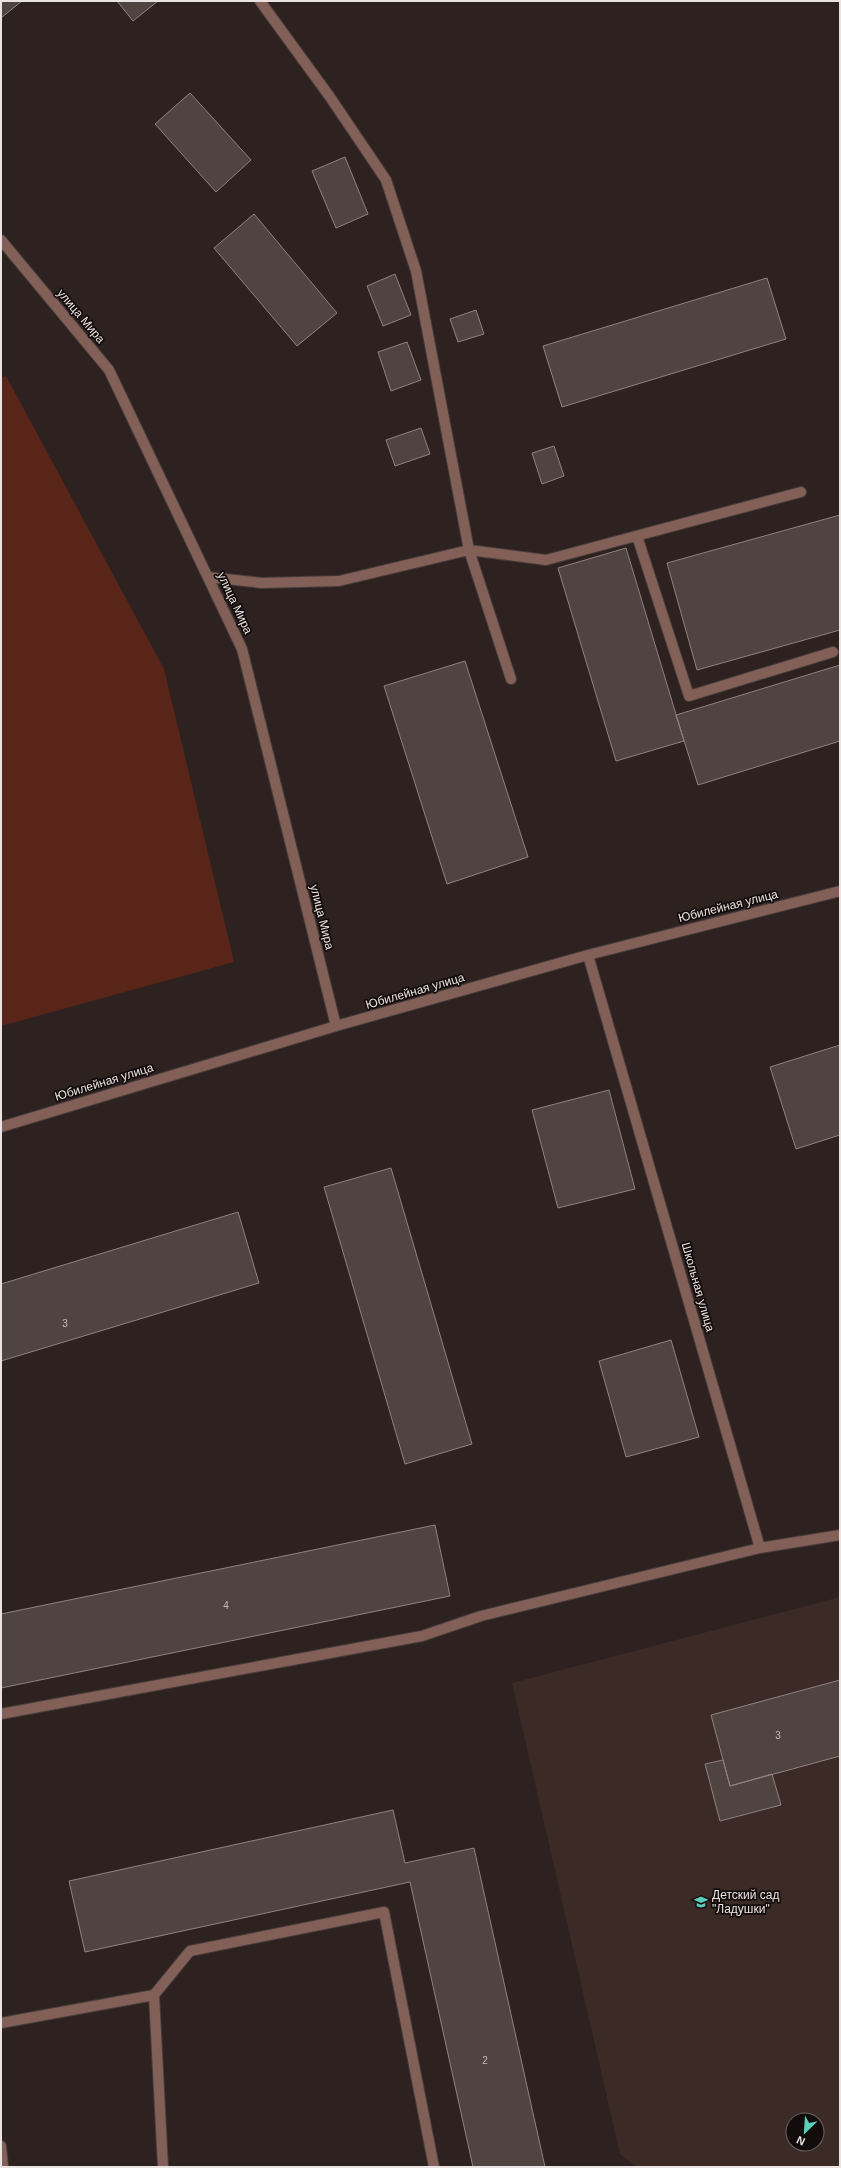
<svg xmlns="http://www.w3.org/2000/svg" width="841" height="2168" font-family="Helvetica,sans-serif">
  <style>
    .built { fill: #3b2a26; fill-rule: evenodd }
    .green { fill: #592519 }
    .building { fill: #504441; stroke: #90837f }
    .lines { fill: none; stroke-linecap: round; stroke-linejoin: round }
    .minor-casing { stroke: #483d3b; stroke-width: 12 }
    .minor { stroke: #826058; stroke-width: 10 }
    .labels { text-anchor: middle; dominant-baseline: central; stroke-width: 3.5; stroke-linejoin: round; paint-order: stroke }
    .number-label { font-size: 10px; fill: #c4bbba }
    .street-label { font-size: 12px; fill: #ebe3e2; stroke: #120d0c }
    .poi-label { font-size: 12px; fill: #ebe3e2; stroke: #120d0c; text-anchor: start }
  </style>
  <rect width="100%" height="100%" fill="#2d2220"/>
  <path class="built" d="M840 1597V2167H636L620 2154 512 1683ZM793 2120H817V2144H793Z"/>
  <path class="green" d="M6 376 164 669 234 962 1 1026V378Z"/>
  <path class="building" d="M1 1H22L1 18Z
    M117 1H158L133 21Z
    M190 93 251 160 216 192 155 124Z
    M345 157 368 214 336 228 312 171Z
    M254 214 337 313 297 346 214 248Z
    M395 274 411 315 383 326 367 286Z
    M767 278 786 339 562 407 543 346Z
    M476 310 484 334 458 342 450 319Z
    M407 342 421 380 391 391 378 352Z
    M421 428 430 454 395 466 386 440Z
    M554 446 564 476 542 484 532 453Z
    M840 515V630L697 670 667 563Z
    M626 548 684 741 616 761 558 568Z
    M465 661 528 857 447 884 384 686Z
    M840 665V741L698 785 676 715Z
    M840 1045V1135L796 1149 770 1067Z
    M609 1090 635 1189 558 1208 532 1110Z
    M391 1168 472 1444 405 1464 324 1187Z
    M238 1212 259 1283 1 1361V1284Z
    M671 1340 699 1437 626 1457 599 1361Z
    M435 1525 450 1596 1 1688V1614Z
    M840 1680V1756L730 1786 711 1715Z
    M723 1760 730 1786 772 1774 781 1805 720 1821 705 1764Z
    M393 1810 405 1863 474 1848 545 2167H473L410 1882 85 1952 69 1881Z"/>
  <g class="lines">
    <g class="minor-casing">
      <path id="minor" d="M260 1 330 97 386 180 416 271 469 550 511 679
        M1 240 109 370 242 649 336 1026
        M637 536 689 696 833 652
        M208 577 262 583 339 581 469 550 546 560 801 492
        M588 955 760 1548 840 1535
        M1 1127 336 1026 588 955 840 891
        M1 1714 422 1636 481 1616 760 1548
        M154 1995 190 1951 384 1912 434 2167
        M1 2023 154 1995 163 2167
        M1 2146 3 2167"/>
    </g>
    <use href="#minor" class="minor"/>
  </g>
  <defs>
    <g id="school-bare" transform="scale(1.08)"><path d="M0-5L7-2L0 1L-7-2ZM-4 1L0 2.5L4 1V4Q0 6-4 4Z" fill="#5cceba" stroke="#120d0c" stroke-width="2.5" paint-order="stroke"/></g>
  </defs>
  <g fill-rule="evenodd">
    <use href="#school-bare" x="701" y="1902"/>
  </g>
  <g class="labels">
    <g class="number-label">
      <text x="65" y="1323">3</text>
      <text x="226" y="1605">4</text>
      <text x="778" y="1735">3</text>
      <text x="485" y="2060">2</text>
    </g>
    <g class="street-label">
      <text transform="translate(81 316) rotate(50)">улица Мира</text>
      <text transform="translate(235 603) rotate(65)">улица Мира</text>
      <text transform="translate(728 906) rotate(-14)">Юбилейная улица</text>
      <text transform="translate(322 917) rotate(76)">улица Мира</text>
      <text transform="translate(415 991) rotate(-16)">Юбилейная улица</text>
      <text transform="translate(104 1082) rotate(-17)">Юбилейная улица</text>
      <text transform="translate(698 1287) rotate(74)">Школьная улица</text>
    </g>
    <g class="poi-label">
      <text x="712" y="1895">Детский сад<tspan x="712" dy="14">"Ладушки"</tspan></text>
    </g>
  </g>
  <rect width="841" height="2168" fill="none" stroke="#ebe3e2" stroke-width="4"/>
  <g transform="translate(805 2132) rotate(205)"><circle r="19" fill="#120d0c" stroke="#696362"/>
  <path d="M0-3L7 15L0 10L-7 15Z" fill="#5cceba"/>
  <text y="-6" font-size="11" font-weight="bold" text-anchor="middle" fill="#ebe3e2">N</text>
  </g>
</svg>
